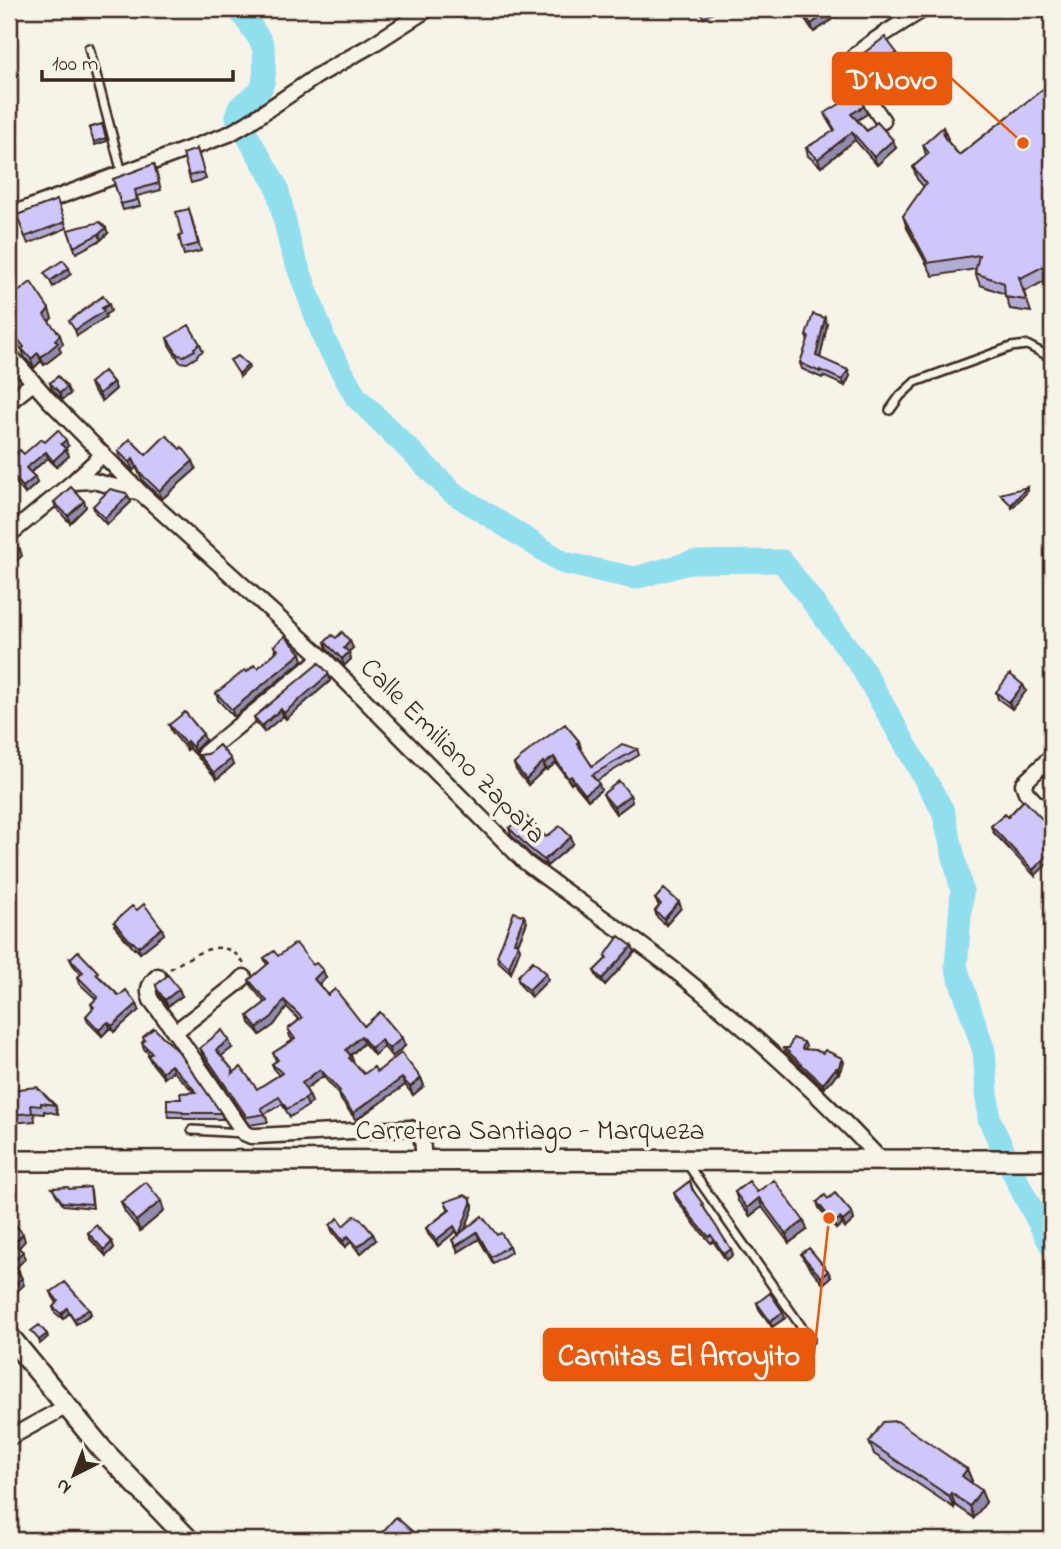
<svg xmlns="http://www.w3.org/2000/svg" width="1061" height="1549" font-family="'Indie Flower',sans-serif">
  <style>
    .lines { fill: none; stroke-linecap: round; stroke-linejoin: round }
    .river { stroke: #90dfef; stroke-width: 23 }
    .lane-casing { stroke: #3b2a1e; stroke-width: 12 }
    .street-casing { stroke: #3b2a1e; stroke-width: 19 }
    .secondary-casing { stroke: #3b2a1e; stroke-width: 24 }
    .path { stroke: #3b2a1e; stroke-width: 2.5; stroke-dasharray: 5 5; stroke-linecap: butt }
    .lane { stroke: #f7f3e8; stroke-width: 7 }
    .street { stroke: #f7f3e8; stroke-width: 14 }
    .secondary { stroke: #f7f3e8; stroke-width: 19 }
    .wall { fill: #b2abd6; stroke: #3b2a1e; stroke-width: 2 }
    .shaded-wall { fill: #918bae; stroke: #3b2a1e; stroke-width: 2 }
    .building { fill: #cfc7f9; stroke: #3b2a1e; stroke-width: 2 }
    .labels { text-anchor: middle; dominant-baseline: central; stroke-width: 7; stroke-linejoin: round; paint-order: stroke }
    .street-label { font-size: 28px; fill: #3b2a1e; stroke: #f7f3e8 }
    .leader { fill: none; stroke: #e8590c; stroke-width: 2.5 }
    .callout-dot { fill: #e8590c; stroke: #f7f3e8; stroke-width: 2.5 }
    .callout { fill: #e8590c; stroke: #e8590c; stroke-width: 2.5 }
    .callout-label { font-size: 30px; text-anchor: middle; font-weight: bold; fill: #fff }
  </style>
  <rect width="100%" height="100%" fill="#f7f3e8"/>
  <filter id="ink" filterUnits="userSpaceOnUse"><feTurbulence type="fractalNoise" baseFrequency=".0143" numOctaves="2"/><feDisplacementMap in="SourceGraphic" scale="14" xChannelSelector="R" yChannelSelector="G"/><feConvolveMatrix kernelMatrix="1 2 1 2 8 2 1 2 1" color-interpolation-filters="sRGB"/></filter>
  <g filter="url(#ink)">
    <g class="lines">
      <path class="river" d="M239 9C245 19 259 36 263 46 265 55 266 83 260 90 252 101 236 102 237 118L277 187 291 248 325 341 356 397 452 492 564 563 635 578 692 562 782 561 861 666 943 811 962 891 956 967 984 1051 989 1119 1022 1191 1052 1247"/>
      <g class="lane-casing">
        <path id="lane" d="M89 48 122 173
          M890 410 900 396 915 382 1011 347 1027 345 1052 358
          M192 1130 243 1133
          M688 1165 810 1339"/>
      </g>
      <g class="street-casing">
        <path id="street" d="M883 121 851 73C850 69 848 67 850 62 855 50 910 18 924 9
          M9 215 229 134 248 123 317 76 370 46 428 9
          M9 354 48 399 142 494 322 657 525 862C573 899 625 931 673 969 747 1028 817 1092 882 1161
          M9 402 33 383
          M73 482 103 454
          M9 535 73 482 93 481 140 493
          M205 753 322 657
          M1052 756 1023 784 1026 792 1052 820
          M158 976C150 983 146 989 151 1000L175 1032 244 1133 251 1136H257L410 1128C425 1131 422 1147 424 1160
          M175 1032 238 983 244 977
          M9 1438 67 1406"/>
      </g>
      <g class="secondary-casing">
        <path id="secondary" d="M9 1161 1052 1160
          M9 1336 102 1449 189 1540"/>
      </g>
      <path class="path" d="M170 969C194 955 226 931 245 966"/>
      <use href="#lane" class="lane"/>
      <use href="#street" class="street"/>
      <use href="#secondary" class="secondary"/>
    </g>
    <path class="wall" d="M698 9H719L704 18Z
      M798 9H843L844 11 814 32Z
      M864 53 900 59 878 75 866 59Z
      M1052 82V277L1026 291 1023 289 1031 312 1010 309 1005 294 980 285 975 273 976 269 933 276 907 228 903 216 924 187 917 179 913 167 926 155 923 145 948 139V142L959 155Z
      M825 113 867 114 857 120 867 131 896 148 877 165 855 140 821 167 808 156 806 148 834 131 828 121Z
      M102 124 107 141 95 145 89 128Z
      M197 149 206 179 191 183 189 176Z
      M154 164 161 190 137 196 140 206 123 210 113 179Z
      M57 200 67 228 28 244 17 215Z
      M189 209 201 251 184 255 182 248V235Z
      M68 230 108 233 101 240 76 253Z
      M9 299 52 318 49 321 63 344 59 347 61 352 44 365 41 361 34 368 25 358 22 350 9 333Z
      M827 325 820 358 850 376 845 386 823 376 822 378 802 369 800 363 808 341 806 336Z
      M167 338 200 344 203 351 197 355V357L187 363 180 362 169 345Z
      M113 382 116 389 102 401 92 389 90 383Z
      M50 383 70 394 62 400 52 389Z
      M45 442 68 446 65 448 69 456 56 467 48 458 30 473 37 483 25 494 9 474V460L24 454Z
      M180 449 193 461 196 469 162 499 143 481 136 467 133 471 121 459 118 451 146 455Z
      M128 496 131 502 107 525 95 512 93 506Z
      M84 501 86 507 70 523 56 508 54 502Z
      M336 638 353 648 348 652 351 659 344 666 327 649 325 642Z
      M274 646 303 660 234 717 218 700 216 693 247 672 258 668 276 652Z
      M330 679V681L286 719 283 716 264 732 256 723 254 717Z
      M1023 685 1026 691 1012 709 998 699 996 692Z
      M169 725 205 740 196 749V755L189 748 187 750 172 732Z
      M579 741 581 748 580 749 592 766 637 749 639 755 596 781 601 790 588 800 573 782 571 784 556 763 547 770 545 769 528 785 516 770 514 764Z
      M208 754 233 765 217 779 202 762 199 755Z
      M603 794 630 795 632 802 616 814 606 800Z
      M1024 800 1035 876 993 832 991 826 1008 817Z
      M509 828 546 837 573 844 547 866 531 855 511 835Z
      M655 899 679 902 681 908 666 925 657 917 655 911 659 906Z
      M137 910 164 934 140 953 135 948 134 949 116 928 114 922Z
      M527 922 518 944 520 949 511 973 499 962 497 956Z
      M635 952 605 985 597 977 594 971 606 959 605 956Z
      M278 956 313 965 326 978 319 984 328 995 364 1026 405 1046 392 1057 384 1047 374 1055 364 1043 351 1055 354 1063 364 1074 377 1072 421 1078 424 1086 413 1095 405 1085 356 1120 341 1100 339 1094 323 1076 306 1089 312 1102 308 1106 290 1117 282 1104 265 1114 268 1122 250 1125 203 1056 200 1048H232L221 1056 234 1072 257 1089 279 1075 275 1071 272 1064 276 1061 273 1053 293 1040 290 1037 288 1029 299 1020 287 1007 274 1025 260 1035 250 1023 248 1016 265 1003 252 987 249 980 267 965 264 958Z
      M70 959 101 978 119 996 137 1004 139 1010 114 1032 110 1028 102 1036 88 1022 86 1016 93 1009 91 1004 96 999 80 984 78 977 81 974 73 965Z
      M546 973 548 980 531 997 521 986 518 980Z
      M156 985 182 996 168 1006 160 995Z
      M143 1037 221 1113 223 1119H184L183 1117H169L167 1110 181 1099 194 1092 173 1071 164 1078 151 1062 148 1056 150 1055 144 1049 142 1043 144 1040Z
      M804 1042 806 1046 805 1049 844 1062 839 1073H838L824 1088 785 1052 784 1048H789Z
      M9 1090 55 1105 58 1114 44 1111V1114L34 1113 35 1121 9 1123Z
      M690 1181 693 1190 733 1255 726 1260 713 1241 711 1243 696 1226 676 1199 674 1193Z
      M52 1188 91 1191 93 1208 63 1205Z
      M735 1192H757L804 1221 807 1230 789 1243 762 1207 750 1216 738 1201Z
      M828 1199 852 1213 854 1220 845 1228 842 1224 836 1229 819 1208 817 1202Z
      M121 1202 164 1211 140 1231 125 1212Z
      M445 1202 473 1204V1208L465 1229 497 1235 509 1246 511 1252 493 1263 479 1239 458 1252 452 1240 458 1235 456 1231 438 1246 428 1234 426 1228 449 1210Z
      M330 1225 343 1226 376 1240 360 1254 351 1242 345 1247 332 1231Z
      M88 1233 112 1242 114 1248 106 1256 90 1239Z
      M801 1254 831 1277 823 1284 804 1260Z
      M51 1292 89 1309 91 1314 76 1324 69 1313 63 1319 55 1313 53 1307 57 1303 53 1297Z
      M757 1303 785 1318 772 1327 759 1309Z
      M869 1442 967 1469 972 1481 971 1482 986 1502 974 1518 955 1505 954 1508 874 1454Z"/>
    <path class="shaded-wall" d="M833 9H843L844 11 814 32 811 24Z
      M897 53 900 59 878 75 876 69Z
      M864 106 867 114 854 122 851 114Z
      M943 127 948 139V150L944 137Z
      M852 132 855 140 821 167 818 159Z
      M893 140 896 148 877 165 874 157Z
      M106 228 108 233 101 240 99 234Z
      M69 268 71 274 53 287 50 281Z
      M109 304 111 311 105 315 106 317 77 336 75 330Z
      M49 309 52 318 47 323 44 315Z
      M825 318 827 325 819 363 816 356Z
      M60 335 63 344 59 347 61 352 44 365 41 357 55 340Z
      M38 353 41 361 34 368 31 359Z
      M248 365 249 368 240 377 239 374Z
      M848 370 850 376 845 386 842 380Z
      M113 382 116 389 102 401 99 394Z
      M67 387 70 394 62 400 60 393Z
      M66 440 68 446 64 450 61 444Z
      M66 449 69 456 56 467 53 461Z
      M46 452 48 458 28 474 26 468Z
      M133 459 136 467 133 471 130 463Z
      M193 461 196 469 162 499 159 491Z
      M35 477 37 483 25 494 23 487Z
      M1027 487 1028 491 1012 508 1011 505Z
      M128 496 131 502 107 525 105 518Z
      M84 501 86 507 70 523 68 516Z
      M20 549 22 556 9 567V559Z
      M350 641 353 648 346 654 344 648Z
      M349 652 351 659 344 666 342 659Z
      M301 653 303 660 234 717 232 710Z
      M328 673 330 679V681L286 719 284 713Z
      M1023 685 1026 691 1012 709 1009 703Z
      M281 709 283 716 264 732 262 726Z
      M203 734 205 740 196 749V755L193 748 194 742Z
      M187 741 189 748 187 750 185 743Z
      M554 757 556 763 547 770 544 764Z
      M231 759 233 765 217 779 214 773Z
      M543 762 545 769 528 785 526 779Z
      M571 776 573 782 571 784 568 778Z
      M599 784 601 790 588 800 585 794Z
      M630 795 632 802 616 814 614 807Z
      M571 837 573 844 547 866 544 860Z
      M1052 850V859L1035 876 1033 870Z
      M679 902 681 908 666 925 664 919Z
      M524 916 527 922 518 944 520 949 511 973 509 967 514 942Z
      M162 928 164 934 140 953 138 947Z
      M632 946 635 952 605 985 602 979Z
      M323 970 326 978 316 986 314 979Z
      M546 973 548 980 531 997 529 990Z
      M179 989 182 996 168 1006 165 1000Z
      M284 1000 287 1007 274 1025 260 1035 257 1028Z
      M137 1004 139 1010 114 1032 112 1026Z
      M108 1022 110 1028 102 1036 99 1030Z
      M361 1036 364 1043 348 1057 346 1050Z
      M402 1038 405 1046 392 1057 389 1049Z
      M229 1040 232 1048 219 1058 216 1050Z
      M381 1040 384 1047 374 1055 371 1048Z
      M842 1058 844 1062 839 1073 838 1069Z
      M171 1065 173 1071 164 1078 162 1072Z
      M836 1068 838 1073 824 1088 823 1084Z
      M320 1069 323 1076 304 1090 302 1083Z
      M402 1078 405 1085 356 1120 353 1113Z
      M421 1078 424 1086 413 1095 410 1087Z
      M309 1095 312 1102 308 1106 305 1099Z
      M759 1198 762 1207 750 1216 747 1208Z
      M471 1199 473 1208 461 1240 459 1235Z
      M161 1201 164 1211 140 1231 136 1221Z
      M852 1213 854 1220 845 1228 843 1221Z
      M840 1218 842 1224 836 1229 834 1223Z
      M804 1221 807 1230 789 1243 786 1234Z
      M454 1226 456 1231 438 1246 436 1240Z
      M477 1232 479 1239 458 1252 456 1246Z
      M23 1234 25 1241 17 1250 14 1243Z
      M373 1234 376 1240 360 1254 358 1247Z
      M348 1236 351 1242 345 1247 343 1241Z
      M112 1242 114 1248 106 1256 104 1250Z
      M731 1249 733 1255 726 1260 724 1254Z
      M23 1252 25 1259 14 1270 11 1262Z
      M19 1271 24 1285 9 1299V1289L17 1273Z
      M828 1271 831 1277 823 1284 821 1277Z
      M67 1308 69 1313 63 1319 61 1314Z
      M89 1309 91 1314 76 1324 74 1319Z
      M783 1312 785 1318 772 1327 770 1321Z
      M47 1334 48 1337 40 1344 39 1340Z
      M967 1469 972 1481 967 1488 962 1476Z
      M981 1490 986 1502 974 1518 970 1506Z
      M951 1493 955 1505 954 1508 949 1496Z"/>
    <path class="building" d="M801 9H833L811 24Z
      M885 37 897 53 876 69 864 53Z
      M1052 82V262L1021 278 1019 277 1026 300 1005 297 1004 283 975 273 979 255 928 263 903 216 926 183 913 167 929 153 923 145 943 127 944 137 959 155Z
      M856 94 864 106 851 114 867 131 877 122 893 140 874 157 852 132 818 159 806 148 835 130 825 113Z
      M102 124 106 138 94 142 89 128Z
      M197 149 204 172 189 176 183 154Z
      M154 164 159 183 135 190 137 200 121 204 113 179Z
      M57 200 65 222 25 237 17 215Z
      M189 209 198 244 182 248 179 236 182 235 176 212Z
      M100 222 106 228 99 234 74 247 68 230Z
      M63 260 69 268 50 281 44 273Z
      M31 282 49 309 44 315 60 335 55 340 58 343 41 357 38 353 31 359 22 349 24 347 9 328V299Z
      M103 296 109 304 102 308 104 311 75 330 69 321Z
      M813 314 825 318 816 356 848 370 842 380 820 370V372L800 363 809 337 806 336Z
      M189 325 200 344 194 348 195 350 184 356 178 355 167 338Z
      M238 356 248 365 239 374 230 360Z
      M104 371 113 382 99 394 90 383Z
      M58 376 67 387 60 393 50 383Z
      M58 430 66 440 61 444 66 449 53 461 46 452 26 468 35 477 23 487 9 471V460L20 450 24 454 41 439 45 442Z
      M166 435 180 449 182 447 193 461 159 491 140 473 133 459 130 463 118 451 130 439 146 455Z
      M71 487 84 501 68 516 54 502Z
      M1027 487 1011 505 1000 494Z
      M110 489 126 493 128 496 105 518 93 506Z
      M9 538 20 549 9 559Z
      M342 632 350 641 344 648 349 652 342 659 325 642 332 635 336 638Z
      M285 636 301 653 232 710 216 693 245 670 247 672 254 665 258 668 278 650 274 646Z
      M319 663 328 673V675L284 713 281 709 262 726 254 717Z
      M1010 674 1023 685 1009 703 996 692Z
      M185 712 203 734 194 742 193 748 187 741 185 743 169 725Z
      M565 724 579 741 577 743 592 766 622 744 637 749 592 775 599 784 585 794 571 776 568 778 554 757 544 764 543 762 526 779 514 764 533 747Z
      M219 745 231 759 214 773 199 755 208 754Z
      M619 781 630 795 614 807 603 794Z
      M1024 800 1043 820 1050 823 1052 826V850L1033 870 991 826 1005 814 1008 817Z
      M524 814 546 837 560 826 571 837 544 860 529 848 509 828Z
      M664 889 679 902 664 919 655 911 661 904 655 899Z
      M144 904 162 928 138 947 133 942 132 943 114 922 132 906 137 910Z
      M514 912 524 916 514 942 518 943 509 967 497 956Z
      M619 936 632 946 602 979 594 971 607 958 605 956Z
      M296 943 313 965 316 963 323 970 314 979 328 995 335 989 364 1026 380 1012 402 1038 389 1049 381 1040 371 1048 361 1036 346 1050 351 1056 349 1058 364 1074 374 1067 377 1072 401 1053 421 1078 410 1087 402 1078 353 1113 338 1092 340 1091 320 1069 302 1083 309 1095 305 1099 287 1109 279 1097 261 1108 265 1114 247 1117 200 1048 222 1030 229 1040 216 1050 233 1070 232 1074 241 1067 257 1089 282 1073 272 1064 278 1060 273 1053 295 1039 288 1029 302 1018 284 1000 272 1017 257 1028 248 1016 267 1001 249 980 269 963 264 958 274 951 278 956Z
      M78 951 98 972 96 974 119 996 126 990 137 1004 112 1026 108 1022 99 1030 86 1016 94 1007 91 1004 98 997 78 977 83 972 70 959Z
      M533 961 546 973 529 990 518 980V976Z
      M168 975 179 989 165 1000 157 989 156 985Z
      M154 1028 178 1051 221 1113H182V1111L167 1110V1099H181L180 1093 196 1092 187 1081 171 1065 162 1072 148 1056 152 1053 142 1043 145 1040 143 1037Z
      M793 1038 804 1042 802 1049 815 1050 823 1053 825 1050 842 1058 838 1069 836 1068 823 1084 784 1048H789Z
      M37 1087 55 1105 41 1103V1106L31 1105 32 1113 9 1115V1090Z
      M774 1180 804 1221 786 1234 759 1198 747 1208 735 1192 749 1181 757 1192Z
      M690 1181 692 1189 703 1204 702 1205 731 1249 724 1254 711 1235 709 1237 694 1220 674 1193Z
      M146 1182 161 1201 136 1221 121 1202Z
      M68 1187 69 1189 90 1187 92 1204 62 1202 52 1188Z
      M835 1193 852 1213 843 1221 840 1218 834 1223 817 1202 825 1195 828 1199Z
      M465 1195 471 1199V1203L459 1235 454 1226 436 1240 426 1228 450 1210 445 1202Z
      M354 1216 360 1218 373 1234 358 1247 348 1236 343 1241 330 1225 338 1218 343 1226Z
      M482 1216 497 1235 501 1233 509 1246 491 1257 477 1232 456 1246 452 1240Z
      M12 1221 23 1234 14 1243 23 1252 11 1262 19 1271 17 1273 22 1278 9 1289V1225Z
      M96 1225 112 1242 104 1250 88 1233Z
      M809 1248 828 1271 821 1277 801 1254Z
      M65 1282 89 1309 74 1319 67 1308 61 1314 53 1307 58 1301 51 1292Z
      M770 1293 783 1312 770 1321 757 1303Z
      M39 1325 47 1334 39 1340 31 1331Z
      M897 1421 967 1469 962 1476 981 1490 970 1506 951 1493 949 1496 869 1442 883 1422Z
      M396 1517 422 1540H375Z"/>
  </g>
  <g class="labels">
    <g class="street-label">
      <text transform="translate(452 752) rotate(45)">Calle Emiliano Zapata</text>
      <text x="530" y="1132">Carretera Santiago - Marqueza</text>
    </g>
  </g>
  <path class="leader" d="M1023 143L951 78M829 1218L814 1354"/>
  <g class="callout-dot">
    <circle cx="1023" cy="143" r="7"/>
    <circle cx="829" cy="1218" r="7"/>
  </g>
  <g class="callout">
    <rect x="833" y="53" width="118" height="51" rx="7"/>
    <rect x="544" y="1329" width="270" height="51" rx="7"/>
  </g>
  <g class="callout-label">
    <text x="892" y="89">D´Novo</text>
    <text x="679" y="1365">Carnitas El Arroyito</text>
  </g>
  <rect width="1061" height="1549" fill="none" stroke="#f7f3e8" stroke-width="35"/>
  <rect x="18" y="18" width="1026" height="1514" fill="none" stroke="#3b2a1e" stroke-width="2.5" filter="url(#ink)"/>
  <g transform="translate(74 1475) rotate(222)" stroke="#f7f3e8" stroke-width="5" paint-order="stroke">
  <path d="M0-5L12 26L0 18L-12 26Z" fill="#3b2a1e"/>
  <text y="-10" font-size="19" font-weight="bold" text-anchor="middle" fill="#3b2a1e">N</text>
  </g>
  <path d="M42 70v10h191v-10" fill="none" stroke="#3b2a1e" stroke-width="3.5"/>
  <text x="52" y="70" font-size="21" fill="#3b2a1e" stroke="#f7f3e8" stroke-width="5" paint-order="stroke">100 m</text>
</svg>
